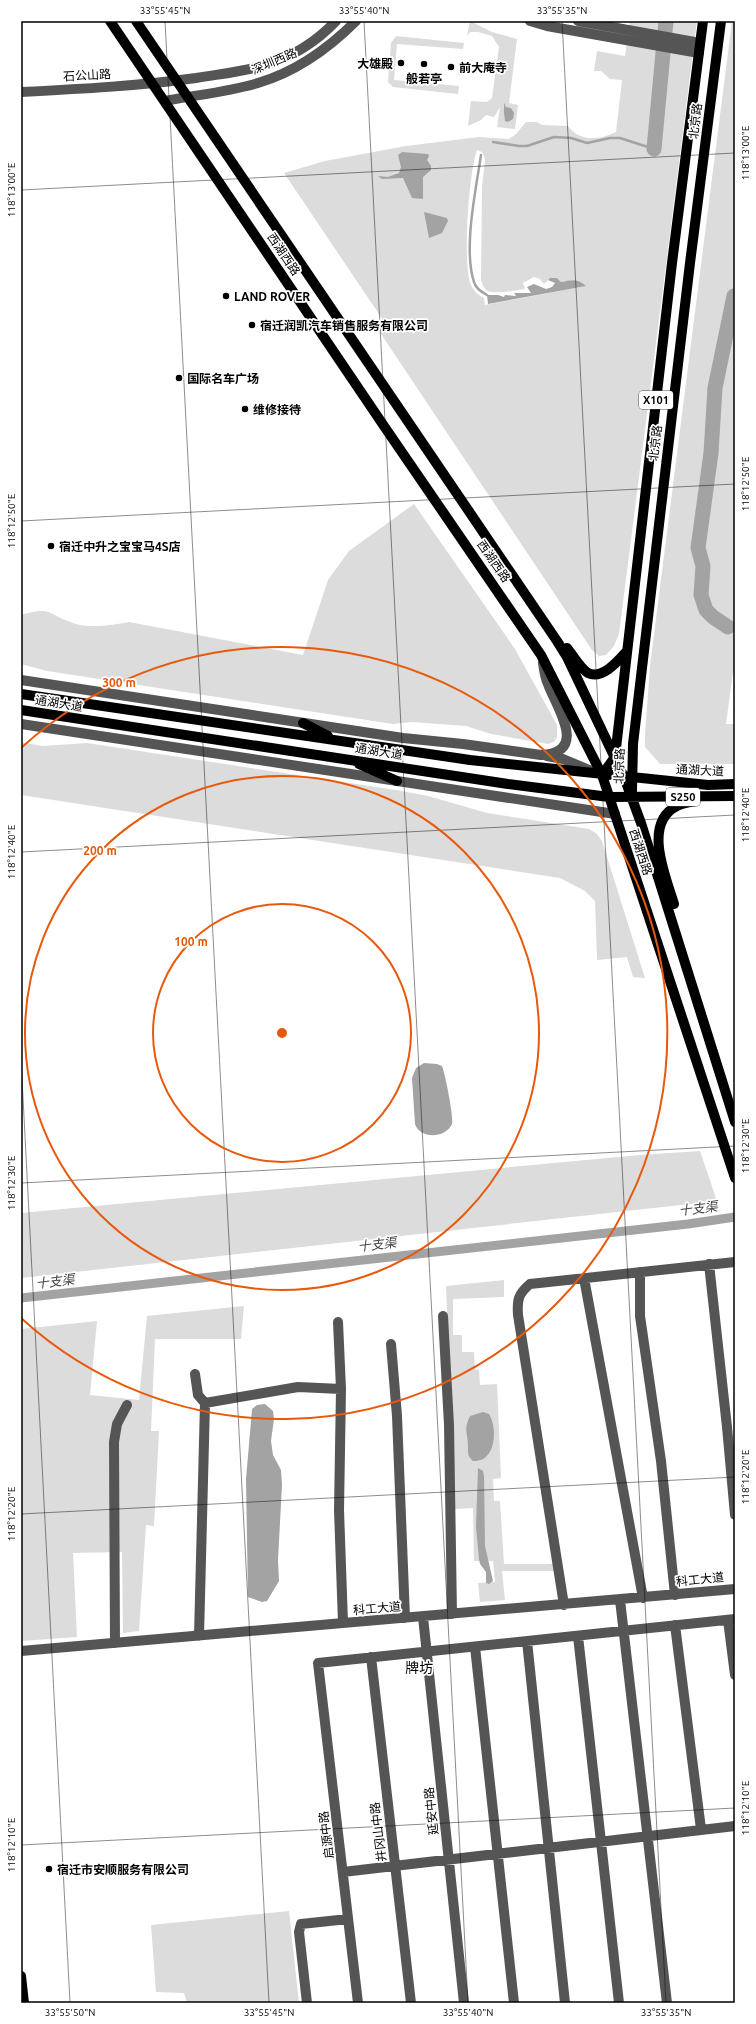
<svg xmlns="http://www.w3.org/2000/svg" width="756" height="2024" font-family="Ubuntu,'Noto Sans SC',sans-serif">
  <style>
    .green { fill: #dcdcdc; fill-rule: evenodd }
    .water { fill: #a3a3a3 }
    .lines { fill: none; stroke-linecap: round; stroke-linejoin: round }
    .stream { stroke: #a3a3a3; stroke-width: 2.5 }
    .canal { stroke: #a3a3a3; stroke-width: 9 }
    .river { stroke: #a3a3a3; stroke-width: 15 }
    .minor { stroke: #555; stroke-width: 10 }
    .major { stroke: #000; stroke-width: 10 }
    .ticks { fill: none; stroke: #000; stroke-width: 1; stroke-opacity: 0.45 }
    .ring { fill: none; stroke: #e8590c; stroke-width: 2 }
    .poi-dot { fill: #000; stroke: #fff; stroke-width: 1.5 }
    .labels { text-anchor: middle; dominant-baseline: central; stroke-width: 3.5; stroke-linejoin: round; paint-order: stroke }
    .shield { fill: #fff; stroke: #4c4c4c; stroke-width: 1 }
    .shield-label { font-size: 11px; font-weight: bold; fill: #000 }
    .street-label { font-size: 12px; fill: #000; stroke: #fff }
    .poi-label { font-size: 12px; font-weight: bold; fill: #000; stroke: #fff; text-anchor: start }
    .water-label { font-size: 13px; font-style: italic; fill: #444; stroke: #fff }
    .quarter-label { font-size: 14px; fill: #000; stroke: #fff }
    .centre { fill: #e8590c; stroke: #fff; stroke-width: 2 }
    .ring-label { font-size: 12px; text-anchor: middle; font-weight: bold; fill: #e8590c; stroke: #fff; stroke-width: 3.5; stroke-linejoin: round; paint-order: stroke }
    .neatline { fill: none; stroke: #000; stroke-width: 1.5 }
    .ticks-label { font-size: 10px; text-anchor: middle; fill: #000 }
  </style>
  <rect width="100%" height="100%" fill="#fff"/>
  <path class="green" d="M470 21 492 32 517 39 509 103 518 105 515 129 497 127 500 107 494 117 486 115 481 120 468 126 471 101 487 102 492 98 499 47 492 36 478 32H470L467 36Z
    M630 21H697L619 634 614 646 606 655 599 656 592 650 375 325 385 323 284 173 325 161 406 146 479 137 509 139 516 134 526 122H537L542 125 568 126C580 142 599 140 616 132L622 80 610 79 601 71H594L597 51 625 56ZM477 150 482 152 485 159 482 187 481 280C482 282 483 287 485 289 491 296 516 290 525 289L523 283 534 277 540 279 544 284 550 278H557L561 282 575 280 585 286 485 305 484 298C478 295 474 291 471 285 462 265 469 172 477 150Z
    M732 21H735V672H733L726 724H735V764H660L645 747V734L650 666Z
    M396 36 464 43 463 49 397 44 394 80 459 86 458 94 393 87 388 82 391 43Z
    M414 504 515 649 557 725V737L554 742 548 744 491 734 466 726 412 722 393 724 47 671 21 664V615C53 606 46 614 73 623 89 629 113 625 129 622L303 655 328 580 349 551Z
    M21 742 42 746 87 743 396 790 428 796 487 813 589 829 597 834 602 841 645 978 633 977 627 957 597 960 595 901 585 891 560 878 21 795Z
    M700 1151 717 1201 21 1278V1213L640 1155Z
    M504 1280V1297L453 1299V1335H462V1352H474L475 1369 479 1370 480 1385 497 1384 501 1478 493 1479 494 1501H500L504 1564H555V1571H502L505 1600 480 1602 478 1583 495 1582 493 1561H474L473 1508 455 1509 446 1286Z
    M244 1306 241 1339H155L151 1431H159L154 1526 146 1525 139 1631 123 1633 122 1552 73 1553 77 1637 21 1641V1329L97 1321 90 1395 139 1400 147 1316Z
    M289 1911 299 2003H187L184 1993 156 1992 151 1925Z"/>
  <path class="water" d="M504 103 506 107 511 108 514 113 513 119 508 122 505 121 504 113Z
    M402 152 428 154 429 156 427 160 431 166V170L423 177V199L412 198 403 178 382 179 378 176 388 177 399 173 401 167 398 155Z
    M424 212 447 218 448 221 442 233 429 238Z
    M550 278H557L561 282C572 280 577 278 586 286L488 304 487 295H498L504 297 505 295 516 296 514 293H531L527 287 534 284 546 289 552 287 555 283 548 280Z
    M424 1063 437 1064 442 1066C445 1073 454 1118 452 1124 445 1139 420 1139 415 1124L412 1078 416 1068Z
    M265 1404 273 1411 274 1419 271 1441 273 1455 281 1470 282 1485 278 1560 279 1581 267 1601 262 1602 248 1597 246 1479 252 1409 257 1405Z
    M483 1412 489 1414C498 1428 496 1463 473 1461 467 1456 468 1453 468 1446 468 1433 463 1430 470 1416Z
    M478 1468 483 1471 484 1476 485 1546 493 1581 489 1584 486 1583V1572L480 1564 479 1559 476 1527Z"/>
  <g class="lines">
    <path class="stream" d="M493 142 519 146H527L554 137 571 138 587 143 610 138H620L654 149
      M481 155C476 189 463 249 474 282 476 289 482 292 487 295"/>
    <path class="canal" d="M21 1298 688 1224 735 1217"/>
    <path class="river" d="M654 149 666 21
      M728 627 713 617 706 610 701 595 703 566 698 548 711 453 715 388 734 296"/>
    <path class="minor" d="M530 21 547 26 699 53
      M578 21 700 43
      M21 92C80 89 138 86 196 78 219 74 243 72 265 65 292 57 317 41 336 21
      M165 101C196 95 228 92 258 83 295 72 329 48 356 21
      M21 680 403 738 463 744 541 755C589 752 557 709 548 684 545 678 544 670 543 663
      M21 724 615 814
      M547 756 563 759 594 772
      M709 1264 727 1427 735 1515
      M640 1272V1316L661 1461 675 1595
      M584 1278 643 1598
      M443 1316 449 1425 452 1614
      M338 1322 341 1389 339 1510 343 1623
      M391 1344 397 1416 405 1618
      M195 1374 198 1395 205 1403 199 1636
      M205 1403 298 1387 341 1389
      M620 1600 667 2003
      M564 1605 518 1315C517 1300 518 1294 530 1284L735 1262
      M423 1617 464 2003
      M728 1620 735 1675
      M675 1625 701 1829
      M578 1636 619 2003
      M527 1641 565 2003
      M115 1643 114 1442 117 1424 127 1405
      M475 1647 514 2003
      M21 1651 735 1589
      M371 1657 411 2003
      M343 1872 735 1826
      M307 2003 299 1932 301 1924 348 1919
      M358 2003 318 1663 735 1619"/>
    <path class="major" d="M110 21 386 429 541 655 602 775 735 1178
      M136 21 557 641 567 657 624 777 641 823 735 1122
      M567 648C573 655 580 668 588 673 602 680 618 661 626 652
      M21 694 470 760 708 785 735 784
      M21 710 508 784 609 797 735 796
      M303 723 328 736
      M359 764 397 781
      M602 775 615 757 672 263 703 21
      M632 791 633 744 690 263 721 21
      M674 904C666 877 642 823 677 806 682 803 689 802 695 801
      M21 1976 24 2003"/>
  </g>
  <path class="ticks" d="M165 21 269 2003M364 21 468 2003M562 21 666 2003M21 190 735 153M21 521 735 484M21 852 735 815M21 1059 70 2003M21 1183 735 1146M21 1514 735 1477M21 1845 735 1808"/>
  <g class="ring">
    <circle cx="282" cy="1033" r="129"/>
    <circle cx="282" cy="1033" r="257"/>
    <path d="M21 748A386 386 0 1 1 21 1318"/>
  </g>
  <g class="poi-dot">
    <circle cx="401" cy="63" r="4"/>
    <circle cx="424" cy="64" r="4"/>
    <circle cx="451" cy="67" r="4"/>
    <circle cx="226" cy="296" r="4"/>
    <circle cx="252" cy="325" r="4"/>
    <circle cx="179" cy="378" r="4"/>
    <circle cx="245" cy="409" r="4"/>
    <circle cx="51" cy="546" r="4"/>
    <circle cx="49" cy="1869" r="4"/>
  </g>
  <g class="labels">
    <g class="shield">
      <rect x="639" y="391" width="34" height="18" rx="3"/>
      <rect x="666" y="788" width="34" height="18" rx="3"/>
    </g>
    <g class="shield-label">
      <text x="656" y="400">X101</text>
      <text x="683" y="797">S250</text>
    </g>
    <g class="street-label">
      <text transform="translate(274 61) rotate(-23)">深圳西路</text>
      <text transform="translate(87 75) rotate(-3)">石公山路</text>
      <text transform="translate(695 121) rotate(-83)">北京路</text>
      <text transform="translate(284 254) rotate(56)">西湖西路</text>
      <text transform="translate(655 443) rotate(-83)">北京路</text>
      <text transform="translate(494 561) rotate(55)">西湖西路</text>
      <text transform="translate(59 703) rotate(9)">通湖大道</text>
      <text transform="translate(379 751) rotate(9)">通湖大道</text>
      <text transform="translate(619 766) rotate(-88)">北京路</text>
      <text transform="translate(700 770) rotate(3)">通湖大道</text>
      <text transform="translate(641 852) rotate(72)">西湖西路</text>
      <text transform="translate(700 1579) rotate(-6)">科工大道</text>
      <text transform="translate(377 1608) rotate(-5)">科工大道</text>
      <text transform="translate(431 1811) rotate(-96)">延安中路</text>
      <text transform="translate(378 1832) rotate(-97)">井冈山中路</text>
      <text transform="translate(326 1835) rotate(-97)">启源中路</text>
    </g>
    <g class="poi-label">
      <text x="393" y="63" text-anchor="end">大雄殿</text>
      <text x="459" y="67">前大庵寺</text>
      <text x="424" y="78" text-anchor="middle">般若亭</text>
      <text x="234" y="296">LAND ROVER</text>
      <text x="260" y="325">宿迁润凯汽车销售服务有限公司</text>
      <text x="187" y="378">国际名车广场</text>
      <text x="253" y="409">维修接待</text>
      <text x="59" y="546">宿迁中升之宝宝马4S店</text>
      <text x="57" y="1869">宿迁市安顺服务有限公司</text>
    </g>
    <g class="water-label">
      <text transform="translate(698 1208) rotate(-7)">十支渠</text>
      <text transform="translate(377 1244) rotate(-7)">十支渠</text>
      <text transform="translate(55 1281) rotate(-7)">十支渠</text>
    </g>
    <g class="quarter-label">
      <text x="419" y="1668">牌坊</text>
    </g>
  </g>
  <circle cx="282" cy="1033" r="6" class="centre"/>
  <g class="ring-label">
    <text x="119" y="687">300 m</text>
    <text x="100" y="855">200 m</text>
    <text x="191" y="946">100 m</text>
  </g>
  <rect width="756" height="2024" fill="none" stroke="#ffffff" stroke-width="44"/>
  <rect x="22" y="22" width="712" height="1980" class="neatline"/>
  <g class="ticks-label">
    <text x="165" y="14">33°55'45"N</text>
    <text x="364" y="14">33°55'40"N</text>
    <text x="562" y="14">33°55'35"N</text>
    <text transform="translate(745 153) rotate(-90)" y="4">118°13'00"E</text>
    <text transform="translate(11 190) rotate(-90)" y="4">118°13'00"E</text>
    <text transform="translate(745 484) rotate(-90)" y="4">118°12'50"E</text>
    <text transform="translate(11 521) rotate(-90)" y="4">118°12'50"E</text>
    <text transform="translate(745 815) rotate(-90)" y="4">118°12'40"E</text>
    <text transform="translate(11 852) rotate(-90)" y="4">118°12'40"E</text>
    <text transform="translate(745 1146) rotate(-90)" y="4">118°12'30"E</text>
    <text transform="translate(11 1183) rotate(-90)" y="4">118°12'30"E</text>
    <text transform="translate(745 1477) rotate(-90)" y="4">118°12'20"E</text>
    <text transform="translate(11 1514) rotate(-90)" y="4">118°12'20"E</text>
    <text transform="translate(745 1808) rotate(-90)" y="4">118°12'10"E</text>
    <text transform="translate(11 1845) rotate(-90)" y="4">118°12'10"E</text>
    <text x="70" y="2016">33°55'50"N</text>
    <text x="269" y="2016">33°55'45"N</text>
    <text x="468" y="2016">33°55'40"N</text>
    <text x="666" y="2016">33°55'35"N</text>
  </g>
</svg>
